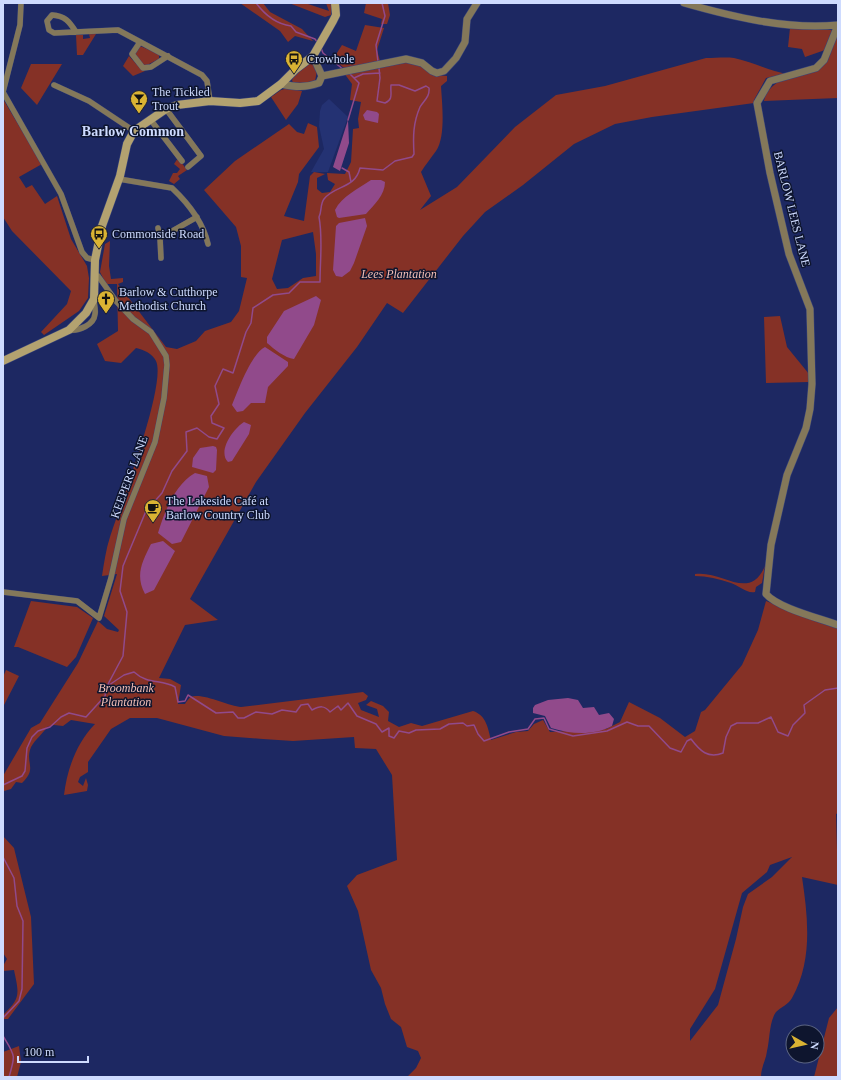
<svg xmlns="http://www.w3.org/2000/svg" width="841" height="1080" font-family="'Times New Roman',serif">
  <style>
    .built { fill: #243273 }
    .green { fill: #853126; fill-rule: evenodd }
    .water { fill: #914a8b }
    .lines { fill: none; stroke-linecap: round; stroke-linejoin: round }
    .stream { stroke: #914a8b; stroke-width: 1.5 }
    .minor-casing { stroke: #39457b; stroke-width: 6 }
    .tertiary-casing { stroke: #39457b; stroke-width: 8 }
    .secondary-casing { stroke: #39457b; stroke-width: 9 }
    .minor { stroke: #84785a; stroke-width: 5.5 }
    .tertiary { stroke: #84785a; stroke-width: 7 }
    .secondary { stroke: #b3a270; stroke-width: 8 }
    .labels { text-anchor: middle; dominant-baseline: central; stroke-width: 3; stroke-linejoin: round; paint-order: stroke }
    .poi-label { font-size: 12px; fill: #cedbff; stroke: #0e152e; text-anchor: start }
    .street-label { font-size: 12px; fill: #cedbff; stroke: #0e152e }
    .park-label { font-size: 12px; font-style: italic; fill: #f5bfb6; stroke: #0e152e }
    .quarter-label { font-size: 14px; font-weight: bold; fill: #cedbff; stroke: #0e152e }
  </style>
  <rect width="100%" height="100%" fill="#1d2862"/>
  <path class="built" d="M329 99 348 117 328 172H311L324 149 319 126 320 111 322 105Z"/>
  <path class="green" d="M240 3H263L270 12 302 29 313 41 295 36 288 42 280 31Z
    M289 3H305L329 11 326 3H332L331 15 325 17Z
    M366 3H388L390 15 387 24H381L382 19 364 13Z
    M365 25 384 28 377 50 380 61 344 68 333 59 342 45 356 51Z
    M790 28 832 30 831 35 825 50 805 57 802 49 788 47Z
    M89 34H96L83 55H77L76 35H83V39L90 38Z
    M838 35V98L764 101C767 79 806 70 825 62Z
    M140 46 159 54V59L145 66 135 57V53Z
    M129 56 139 67 145 71 133 76 123 66Z
    M706 58C715 58 726 57 734 58 753 62 769 71 788 74L766 78 754 100V103L652 117 615 124 574 144 523 185 485 212 463 236 403 313 387 303 357 347 305 413 256 482 190 599 218 620 185 625 159 678 170 679 181 685 178 704H185C186 702 189 698 191 697 201 692 229 706 241 707L363 692 368 696 366 700 358 703 361 710 379 717 377 709 366 705 371 701 383 706 389 712 388 721 399 727 411 723 422 726 473 711C486 715 488 728 491 740L516 732 528 731 534 724 543 720 550 732 606 729 620 722 629 702 660 718 685 737 695 731 701 712 705 710 742 665 758 630 766 601 838 628V813L836 814 838 885 802 877C808 918 813 960 792 998 789 1004 781 1007 776 1012 769 1022 770 1039 767 1051 766 1060 761 1067 761 1077H407L416 1068 421 1058 418 1051 407 1047 401 1027 391 1019 385 1004 381 988 371 970 358 911 347 886 357 875 397 860 392 775 376 749 355 748 354 737 293 741 263 739 224 736 157 718H130L111 729 88 762V772L80 777 78 782 83 786 86 778 88 785 87 791 64 795C67 769 77 742 95 724L71 720 63 726 54 725 47 727C42 735 32 742 30 750 26 764 37 769 22 783L16 782 11 789 4 791 3 794V776L31 728 40 723 78 663 98 621 107 629 118 632 119 630 104 616 117 574 102 576C104 563 106 549 110 537 119 508 167 384 156 361 152 353 144 350 136 348L121 363 105 361 97 344 118 331 117 284H106L100 272 105 244 110 241 109 266 111 279 123 278V282L118 284 166 347 177 349 196 341 205 331 231 322 239 311 247 278 241 277V246L236 227 204 190 235 161 289 124 297 132 304 134 308 123 317 127 319 147 299 174 298 182 284 216 304 221 310 176 314 172 325 174 317 178V189L322 193 330 192 335 184 328 180 327 173 345 174 351 162 353 129 359 128 358 119 361 102 350 100 352 84 344 73C357 70 399 60 410 62 424 65 433 76 447 76V81L441 86C442 103 446 137 436 151 431 158 426 164 421 172L431 196 420 210 457 187 515 127 556 95 605 86ZM313 232 316 254V276L303 278 288 288 277 289 272 279 282 240ZM792 857 772 877 748 894 743 907 736 939 718 1005 690 1041V1029L715 989 742 893 767 872 770 865Z
    M312 62 317 71 315 81 311 83H293L292 80 294 76Z
    M31 64H62L37 105 21 88Z
    M288 88 302 91 298 104 286 120 271 97 281 90Z
    M3 99 42 164 19 177 26 188 32 185 45 204 57 196 71 239 87 266 89 278 88 298 79 311 44 335 41 332 67 304 71 291 12 231 3 217Z
    M178 158 187 170 178 176 180 179 174 184 169 181 173 173H177L180 169 174 164Z
    M780 316 787 347 809 374V382L766 383 764 317Z
    M765 566 762 583 756 587 755 592C747 594 738 585 731 583 719 579 707 576 695 576V574C723 570 749 602 765 566Z
    M31 601 77 607 93 618 76 657 67 667 18 647H14Z
    M6 670 19 676 3 707V677Z
    M3 836 14 848 31 917 34 984 8 1019H3V1015C21 998 19 994 14 970L3 971V966L7 959 3 953Z
    M838 1007V1077H814L829 1018Z
    M19 1046 21 1062 17 1077H3V1052Z"/>
  <path class="water" d="M367 110 377 112 379 114 378 123 365 120 363 115Z
    M348 120 349 143 340 171 333 167Z
    M371 180H381L385 182C385 195 374 205 366 214L339 218 337 217 335 210C342 196 358 189 371 180Z
    M365 218 367 226 354 263 350 271 342 277 336 276 333 270 336 226 339 223Z
    M316 296 321 300 314 325 294 359C285 358 274 349 267 343V337L284 311Z
    M265 347 288 362V366L268 387 265 403H251L243 411 237 412 232 405C238 391 251 354 265 347Z
    M244 422 251 425 249 434 232 461 228 462C217 451 234 428 244 422Z
    M213 446 216 447 217 450 216 470 213 473 192 467 193 458 200 448Z
    M195 473 207 476 209 487 181 542 172 544 158 533C164 513 175 484 195 473Z
    M163 541 175 551 154 590 145 594C135 575 142 562 151 544Z
    M568 698 578 700 583 708 594 707 599 715 609 713 614 719 612 726C593 736 571 734 551 728L545 716 533 713V708L535 705 548 700Z"/>
  <g class="lines">
    <path class="stream" d="M256 3C265 15 276 24 291 26L296 32 315 39 318 43
      M321 48 323 53 344 70
      M378 62 376 45 385 16 382 3
      M349 73 354 78 363 74 380 73
      M348 120 359 83 354 78
      M342 168 349 172 351 182
      M109 685 124 675 134 672C148 685 161 679 175 687L178 702 185 701 188 695 216 713 233 712 238 718H244L256 712 272 714 282 710 296 712 301 705 308 704 312 710C320 706 324 705 330 712L338 706 341 710 348 703 357 716 376 724 382 732 389 728V736L394 738 399 731 409 733 416 730 440 729 449 724 463 723 467 726 474 725 478 734 484 741 509 732 528 729 535 719 544 718 549 729 573 736 607 731 627 722 638 726H649L670 748 681 752 687 741 691 739C700 751 708 759 723 753L726 737 731 726 737 723H758L771 717 778 732 788 736 793 725 805 713 804 705 825 690 838 688
      M3 785 22 776 25 771 27 748 32 737 38 731 50 727 61 717 69 713 86 717 105 696 107 686 123 656 127 612 120 591 123 566 146 511 162 493 172 471 187 451 186 432 197 428 209 437 217 439 224 428 212 423 211 416 219 404 215 386 223 369 233 373 246 332 251 323 253 308 273 295 289 293 300 282H320C320 260 323 238 319 217 322 211 320 204 324 199 335 185 355 189 360 168L383 170 395 161 412 157 414 154C413 137 413 123 420 107 424 100 430 97 429 88L426 86 415 91 399 85H391C390 93 394 99 385 103L377 101 380 78 379 68
      M3 857 14 878 17 906 23 921 22 989 19 1001 3 1018
      M3 1036C15 1056 16 1054 9 1077"/>
    <g class="minor-casing">
      <path id="minor" d="M76 32C69 21 65 16 52 15L47 21 49 30 54 33 118 30 202 75 207 81 210 101
        M140 42 132 54 143 68 151 67 168 56
        M54 85 89 101 134 131
        M3 92 61 194 82 252 87 258 95 260
        M3 92 20 25 21 3
        M166 109 201 156 188 167
        M150 119 182 161
        M119 179 172 188C189 204 203 222 208 244
        M158 228 160 238
        M161 258 160 238 197 217
        M69 330C79 331 94 325 95 314 96 310 94 304 94 300
        M3 592 77 601 99 618 111 578 124 519 155 442 164 398 167 365 166 356 151 332 133 319 116 301 98 276H94"/>
    </g>
    <g class="tertiary-casing">
      <path id="tertiary" d="M684 3C733 17 787 30 838 25
        M838 25 824 60 816 68 770 81 757 103 770 173 789 254 810 309 812 384 810 409 806 428 787 475 771 545 766 594C778 608 819 618 838 625
        M313 56 322 76
        M281 84C295 87 305 88 319 83L322 76 406 59 422 63 432 71 437 73 444 71 456 58 465 42 467 19 477 3"/>
    </g>
    <g class="secondary-casing">
      <path id="secondary" d="M3 361 69 330 86 313 94 299 95 260 102 226 120 176 127 144 134 131 166 109 177 105 210 101 240 103 258 101 281 84 296 69 313 56 333 21 336 15 335 3"/>
    </g>
    <use href="#minor" class="minor"/>
    <use href="#tertiary" class="tertiary"/>
    <use href="#secondary" class="secondary"/>
  </g>
  <defs>
    <g id="bus-pin" transform="scale(0.9)"><path d="M0 17L-7.5 6A9.5 9.5 0 1 1 7.5 6Z" fill="#dab333" stroke="#0e152e"/><path d="M-5-6H5V4H4V6H2V4H-2V6H-4V4H-5ZM-3.5-4V0h7V-4ZM-3.5 1.2v1.5H-2V1.2ZM2 1.2v1.5H3.5V1.2Z" fill="#111"/></g>
    <g id="bar-pin" transform="scale(0.9)"><path d="M0 17L-7.5 6A9.5 9.5 0 1 1 7.5 6Z" fill="#dab333" stroke="#0e152e"/><path d="M-6-5H6L.8 .8V4.5H3.5V6h-7V4.5H-.8V.8Z" fill="#111"/></g>
    <g id="church-pin" transform="scale(0.9)"><path d="M0 17L-7.5 6A9.5 9.5 0 1 1 7.5 6Z" fill="#dab333" stroke="#0e152e"/><path d="M-1.2-6h2.4v3.5h3.3v2.4h-3.3V6h-2.4V-.1h-3.3v-2.4h3.3Z" fill="#111"/></g>
    <g id="cafe-pin" transform="scale(0.9)"><path d="M0 17L-7.5 6A9.5 9.5 0 1 1 7.5 6Z" fill="#dab333" stroke="#0e152e"/><path d="M-5.5-4.5H6V0H3Q3 3.5 0 3.5H-2.5Q-5.5 3.5-5.5 0ZM3-3.2v2h1.7v-2ZM-6 4.5H4V6H-6Z" fill="#111"/></g>
  </defs>
  <g fill-rule="evenodd">
    <use href="#bus-pin" x="294" y="59"/>
    <use href="#bar-pin" x="139" y="99"/>
    <use href="#bus-pin" x="99" y="234"/>
    <use href="#church-pin" x="106" y="299"/>
    <use href="#cafe-pin" x="153" y="508"/>
  </g>
  <g class="labels">
    <g class="poi-label">
      <text x="307" y="59">Crowhole</text>
      <text x="152" y="92">The Tickled<tspan x="152" dy="14">Trout</tspan></text>
      <text x="112" y="234">Commonside Road</text>
      <text x="119" y="292">Barlow &amp; Cutthorpe<tspan x="119" dy="14">Methodist Church</tspan></text>
      <text x="166" y="501">The Lakeside Café at<tspan x="166" dy="14">Barlow Country Club</tspan></text>
    </g>
    <g class="street-label">
      <text transform="translate(792 209) rotate(76)">BARLOW LEES LANE</text>
      <text transform="translate(129 477) rotate(-70)">KEEPERS LANE</text>
    </g>
    <g class="park-label">
      <text x="399" y="274">Lees Plantation</text>
      <text x="126" y="688">Broombank<tspan x="126" dy="14">Plantation</tspan></text>
    </g>
    <g class="quarter-label">
      <text x="133" y="131">Barlow Common</text>
    </g>
  </g>
  <rect width="841" height="1080" fill="none" stroke="#cedbff" stroke-width="8"/>
  <g transform="translate(805 1044) rotate(98)"><circle r="19" fill="#0e152e" stroke="#5b6482"/>
  <path d="M0-3L7 15L0 10L-7 15Z" fill="#dab333"/>
  <text y="-6" font-size="11" font-weight="bold" text-anchor="middle" fill="#cedbff">N</text>
  </g>
  <path d="M18 1056v6h70v-6" fill="none" stroke="#cedbff" stroke-width="2"/>
  <text x="24" y="1056" font-size="12" fill="#cedbff" stroke="#0e152e" stroke-width="3" paint-order="stroke">100 m</text>
</svg>
